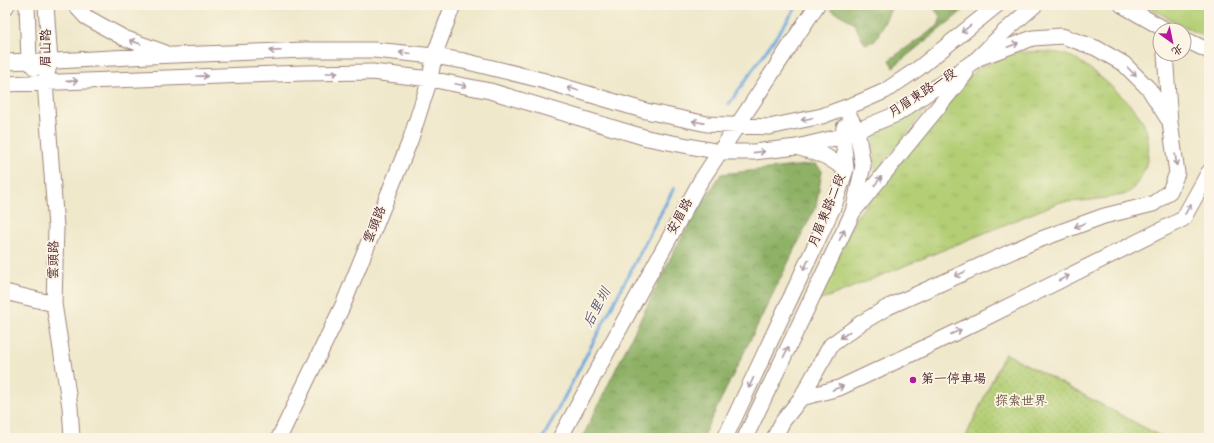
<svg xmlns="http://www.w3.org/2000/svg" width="1214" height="443" font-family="Dekko,'LXGW WenKai TC',sans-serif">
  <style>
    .grass { fill: url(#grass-tufts); stroke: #7e7650 }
    .forest { fill: url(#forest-crowns); stroke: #6c6848 }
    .park { fill: url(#park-dots); stroke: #7e7650 }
    .pitch { fill: #b3ce74; stroke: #7e7650 }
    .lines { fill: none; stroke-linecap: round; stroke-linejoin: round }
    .stream { stroke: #6da7dd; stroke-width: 3 }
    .minor-casing { stroke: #9c847b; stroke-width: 17 }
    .minor { stroke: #fff; stroke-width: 15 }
    .oneway { stroke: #ae9aa0 }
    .poi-dot { fill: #b5179e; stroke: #fcf5e5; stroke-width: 1.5 }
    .labels { text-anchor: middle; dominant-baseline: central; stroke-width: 3.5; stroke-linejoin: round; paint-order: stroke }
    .street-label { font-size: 13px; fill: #4a1f2b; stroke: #fcf5e5 }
    .poi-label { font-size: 13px; fill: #4a1f2b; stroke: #fcf5e5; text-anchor: start }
    .park-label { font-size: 13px; fill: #6a5441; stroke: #fcf5e5 }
    .water-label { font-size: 14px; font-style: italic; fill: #585572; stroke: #fcf5e5 }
  </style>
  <defs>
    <pattern id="grass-tufts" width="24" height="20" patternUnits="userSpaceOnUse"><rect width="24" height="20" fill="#b3ce74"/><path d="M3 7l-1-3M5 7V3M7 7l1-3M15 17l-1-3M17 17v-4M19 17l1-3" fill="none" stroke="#9bb065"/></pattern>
    <pattern id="forest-crowns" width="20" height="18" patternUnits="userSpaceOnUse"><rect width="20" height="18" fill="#8eb166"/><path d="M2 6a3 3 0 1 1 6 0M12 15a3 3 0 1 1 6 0" fill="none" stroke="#768f54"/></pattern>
    <pattern id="park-dots" width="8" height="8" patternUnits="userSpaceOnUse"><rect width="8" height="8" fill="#b3ce74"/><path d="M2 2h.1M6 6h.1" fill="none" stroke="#9bb065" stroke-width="1.8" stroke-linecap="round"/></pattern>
  </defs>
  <rect width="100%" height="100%" fill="#fcf5e5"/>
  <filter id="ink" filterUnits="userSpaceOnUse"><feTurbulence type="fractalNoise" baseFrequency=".025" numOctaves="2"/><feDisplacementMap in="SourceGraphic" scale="8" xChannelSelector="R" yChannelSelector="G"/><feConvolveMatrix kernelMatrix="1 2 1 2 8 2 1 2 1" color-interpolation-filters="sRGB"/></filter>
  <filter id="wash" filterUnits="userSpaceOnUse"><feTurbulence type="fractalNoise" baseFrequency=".012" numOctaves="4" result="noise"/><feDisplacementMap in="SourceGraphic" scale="16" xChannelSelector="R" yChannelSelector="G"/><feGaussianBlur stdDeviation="0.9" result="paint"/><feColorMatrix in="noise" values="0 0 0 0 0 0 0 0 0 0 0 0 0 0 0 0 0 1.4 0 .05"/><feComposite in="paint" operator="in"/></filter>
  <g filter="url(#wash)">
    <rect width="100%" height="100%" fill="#efe8cb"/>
    <path class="grass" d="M1014 52C1034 52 1055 49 1074 58 1090 66 1136 106 1143 122 1151 139 1150 158 1142 175 1137 183 1133 191 1124 195 1120 196 1115 196 1112 197 1094 200 1078 202 1060 202L814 303 857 216 976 69Z
      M933 101 876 172 873 135Z"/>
    <path class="forest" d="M835 5H893L875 41 865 44 853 22 831 10Z
      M931 5H970L893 67 889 60 938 26 941 17Z
      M816 164 822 171 816 206 702 438H582L677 245 721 174Z"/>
    <path class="park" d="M1005 353 1164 438H965Z"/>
    <path class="pitch" d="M1143 5H1209V39Z"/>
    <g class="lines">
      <path class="stream" d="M729 104 798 5
        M543 438 674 188"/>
    </g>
  </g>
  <g filter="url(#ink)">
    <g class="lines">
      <g class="minor-casing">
        <path id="minor" d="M27 5 29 61 35 68
          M46 5 50 62 45 82 56 227 54 304 70 407 72 438
          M75 5 86 17 124 38 163 52
          M1122 5 1166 30
          M5 8 7 5
          M1184 39 1209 51
          M981 57 1033 38 1062 36 1096 48 1124 64 1149 89 1168 119
          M5 62 29 61 37 62 149 56 305 50H374L434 56 464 61 541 80 646 111 707 124 769 127 822 116 860 102 885 91 919 68 997 5
          M5 84 304 73 372 72 430 79 490 91 647 138 720 152H754L797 147 843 136 897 114 977 59 1003 33 1035 5
          M797 147 825 156 846 169
          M853 212 966 73
          M5 292 54 304
          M801 398 839 388 903 358 967 327 1183 219 1209 172
          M279 438 343 305 410 141 430 79 434 56 453 5
          M560 438 700 182 817 5
          M725 438 835 203 846 169 843 136 844 127
          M745 438 853 212 863 166 857 130 845 108
          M774 438 783 421 801 398 831 345 861 323 888 307 1033 242 1104 216 1153 204 1170 191 1177 173 1170 122 1165 54"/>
      </g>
      <use href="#minor" class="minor"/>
    </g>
    <defs><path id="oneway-shaft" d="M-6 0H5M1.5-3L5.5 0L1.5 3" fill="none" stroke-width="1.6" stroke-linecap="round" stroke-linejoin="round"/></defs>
    <g class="oneway">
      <use href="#oneway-shaft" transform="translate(966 29) rotate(141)"/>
      <use href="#oneway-shaft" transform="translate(135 42) rotate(-161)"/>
      <use href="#oneway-shaft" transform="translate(1013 45) rotate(-21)"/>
      <use href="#oneway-shaft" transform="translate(275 51) rotate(178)"/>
      <use href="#oneway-shaft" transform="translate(405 53) rotate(-174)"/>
      <use href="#oneway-shaft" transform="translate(1132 72) rotate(45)"/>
      <use href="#oneway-shaft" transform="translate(332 73)"/>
      <use href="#oneway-shaft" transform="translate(202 76) rotate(-2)"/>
      <use href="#oneway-shaft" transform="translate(72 81) rotate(-2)"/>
      <use href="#oneway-shaft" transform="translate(461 85) rotate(12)"/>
      <use href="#oneway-shaft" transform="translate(573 89) rotate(-163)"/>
      <use href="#oneway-shaft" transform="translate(807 119) rotate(168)"/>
      <use href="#oneway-shaft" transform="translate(698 122) rotate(-169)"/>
      <use href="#oneway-shaft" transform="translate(759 152) rotate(-6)"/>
      <use href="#oneway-shaft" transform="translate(1176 160) rotate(82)"/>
      <use href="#oneway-shaft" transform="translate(878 181) rotate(-51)"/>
      <use href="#oneway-shaft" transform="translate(1188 209) rotate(-60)"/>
      <use href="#oneway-shaft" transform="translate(1080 225) rotate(160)"/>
      <use href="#oneway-shaft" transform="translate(842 235) rotate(-64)"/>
      <use href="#oneway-shaft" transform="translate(806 265) rotate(115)"/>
      <use href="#oneway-shaft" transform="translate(960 274) rotate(155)"/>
      <use href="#oneway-shaft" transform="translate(1064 278) rotate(-27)"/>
      <use href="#oneway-shaft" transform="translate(956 332) rotate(-25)"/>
      <use href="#oneway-shaft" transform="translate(845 335) rotate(143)"/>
      <use href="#oneway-shaft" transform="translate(786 352) rotate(-64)"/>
      <use href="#oneway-shaft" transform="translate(751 383) rotate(115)"/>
      <use href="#oneway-shaft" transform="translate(838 388) rotate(-20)"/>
    </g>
  </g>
  <circle class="poi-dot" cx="913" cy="380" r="4"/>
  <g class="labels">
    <g class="street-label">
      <text transform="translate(47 48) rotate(-90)">眉山路</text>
      <text transform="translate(923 94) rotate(-33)">月眉東路一段</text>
      <text transform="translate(828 211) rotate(-68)">月眉東路二段</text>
      <text transform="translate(681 217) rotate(-61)">安眉路</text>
      <text transform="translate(376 225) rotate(-68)">雲頭路</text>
      <text transform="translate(55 260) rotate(-89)">雲頭路</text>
    </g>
    <g class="poi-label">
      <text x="921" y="380">第一停車場</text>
    </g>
    <g class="park-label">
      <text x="1021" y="402">探索世界</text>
    </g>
    <g class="water-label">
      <text transform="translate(598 308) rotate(-62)">后里圳</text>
    </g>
  </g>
  <rect width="1214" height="443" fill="none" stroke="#fcf5e5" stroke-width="20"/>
  <g transform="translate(1172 42) rotate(147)"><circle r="19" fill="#fcf5e5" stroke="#b59f9b"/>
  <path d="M0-3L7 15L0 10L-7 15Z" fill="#b5179e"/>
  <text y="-6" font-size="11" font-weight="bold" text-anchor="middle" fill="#4a1f2b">北</text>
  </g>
</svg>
